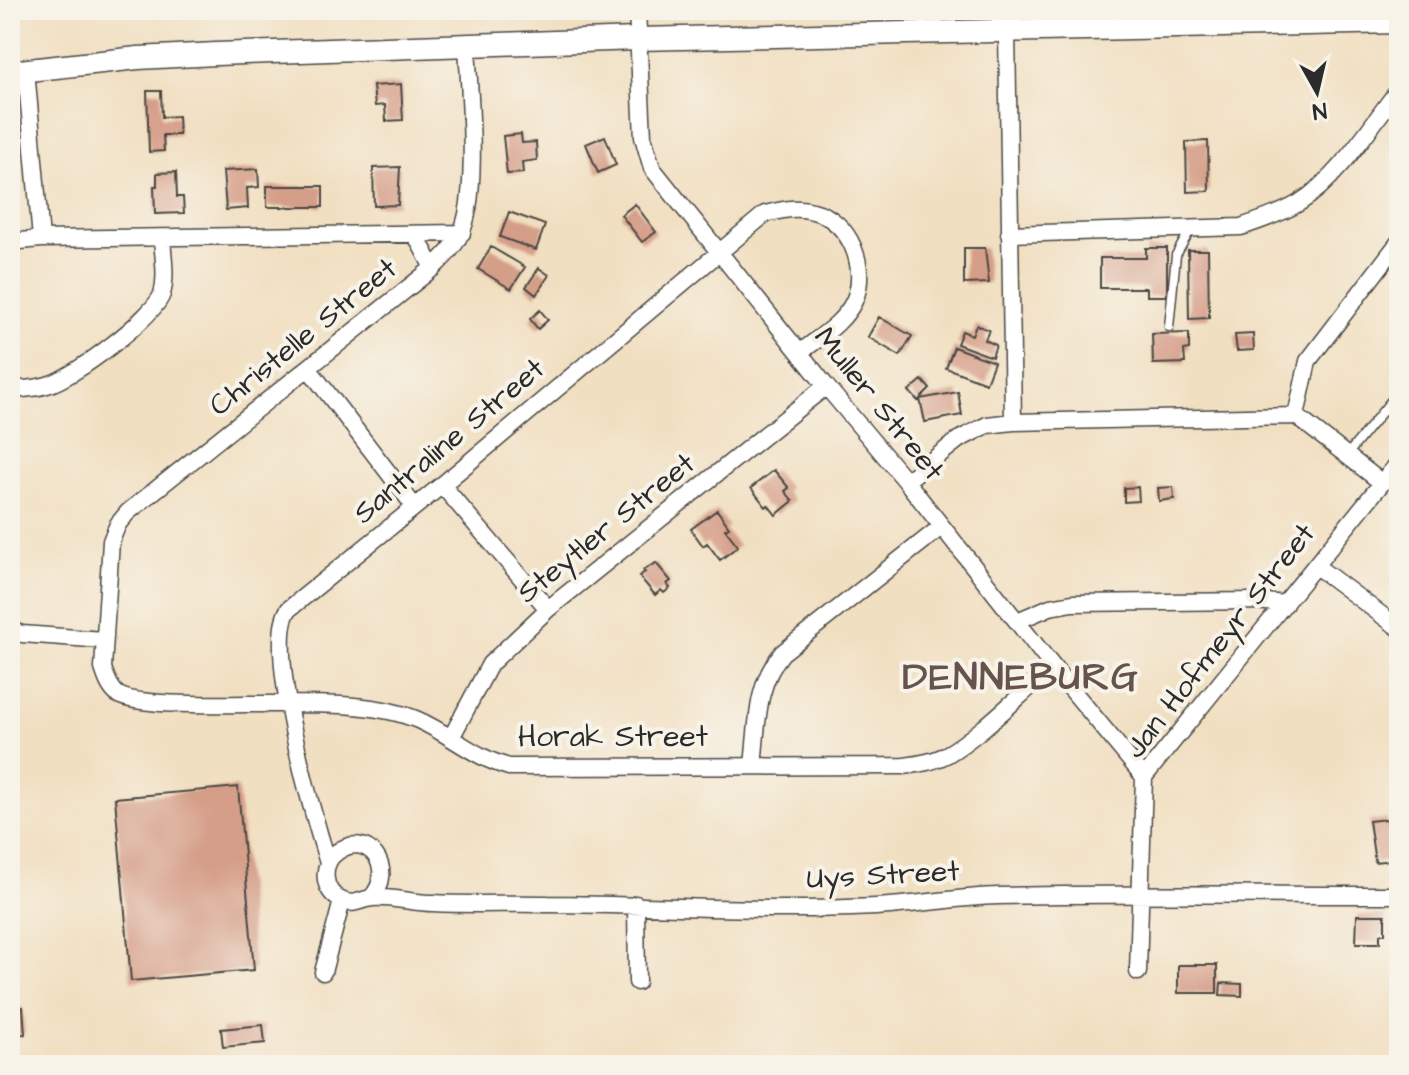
<svg xmlns="http://www.w3.org/2000/svg" width="1409" height="1075" font-family="'Architects Daughter',sans-serif">
  <style>
    .building { fill: #d59e88 }
    .lines { fill: none; stroke-linecap: round; stroke-linejoin: round }
    .lane-casing { stroke: #494642; stroke-width: 11 }
    .street-casing { stroke: #494642; stroke-width: 19 }
    .secondary-casing { stroke: #494642; stroke-width: 25 }
    .lane { stroke: #fff; stroke-width: 8 }
    .street { stroke: #fff; stroke-width: 16 }
    .secondary { stroke: #fff; stroke-width: 22 }
    .labels { text-anchor: middle; dominant-baseline: central; stroke-width: 8; stroke-linejoin: round; paint-order: stroke }
    .street-label { font-size: 30px; fill: #2b2b2b; stroke: #f7f3e8 }
    .district-label { font-size: 38px; font-weight: bold; letter-spacing: 2px; fill: #66534c; stroke: #f7f3e8 }
  </style>
  <rect width="100%" height="100%" fill="#f7f3e8"/>
  <filter id="ink" filterUnits="userSpaceOnUse"><feTurbulence type="fractalNoise" baseFrequency=".0125" numOctaves="2"/><feDisplacementMap in="SourceGraphic" scale="16" xChannelSelector="R" yChannelSelector="G"/><feConvolveMatrix kernelMatrix="1 2 1 2 8 2 1 2 1" color-interpolation-filters="sRGB"/></filter>
  <filter id="wash" filterUnits="userSpaceOnUse"><feTurbulence type="fractalNoise" baseFrequency=".006" numOctaves="4" result="noise"/><feDisplacementMap in="SourceGraphic" scale="32" xChannelSelector="R" yChannelSelector="G"/><feGaussianBlur stdDeviation="1.8" result="paint"/><feColorMatrix in="noise" values="0 0 0 0 0 0 0 0 0 0 0 0 0 0 0 0 0 1.4 0 .05"/><feComposite in="paint" operator="in"/></filter>
  <g filter="url(#wash)">
    <rect width="100%" height="100%" fill="#f1dfc1"/>
    <g id="blocks">
      <path class="building" d="M401 84 403 120 386 121 385 105 375 106 373 86Z
        M147 91H161L162 117 178 116 179 135H163L164 151 149 152Z
        M521 134 522 143 536 142 537 160 522 162 523 173 507 174 503 136Z
        M605 136 616 165 598 173 586 144Z
        M1208 141 1209 191 1187 192 1186 142Z
        M400 167 398 205 374 206 373 168Z
        M258 169 259 187 247 188 248 208 226 210 223 171Z
        M176 172 177 197H183L184 213 155 214 154 186H157V173Z
        M267 186H323V207H267Z
        M635 204 656 232 642 242 621 215Z
        M509 212 545 225 536 250 500 237Z
        M491 247 525 267 511 289 478 269Z
        M964 248H985L989 283 964 284Z
        M1146 248H1167V296H1147V288H1100V258H1146Z
        M1188 250H1208L1209 318 1189 319Z
        M539 268 549 275 536 295 526 287Z
        M540 310 548 320 538 329 530 319Z
        M879 317 912 336 900 356 868 337Z
        M976 325 989 330 985 340 996 345 992 357 957 344 962 331 972 335Z
        M1189 333V349L1184 350 1185 363 1153 364 1152 334Z
        M1253 334 1254 350 1237 351 1235 335Z
        M954 347 994 362 986 383 946 368Z
        M922 380 930 389 918 401 909 391Z
        M958 392 962 415 925 422 920 399Z
        M774 470 789 488 785 491 793 501 776 515 768 505 766 507 751 488Z
        M1138 487 1139 501 1124 502V488Z
        M1173 487 1174 499 1159 501 1158 488Z
        M717 510 729 527 725 529 738 546 720 560 707 543 703 546 691 529Z
        M656 563 671 581 667 584 670 588 664 593 661 590 655 595 639 576 645 572 643 570Z
        M238 787 254 970 131 981 115 798Z
        M1387 819 1393 860 1375 862 1369 821Z
        M1357 915H1385V934H1380V943H1356Z
        M1178 965H1217V993H1178Z
        M1221 983 1242 984V996L1220 995Z
        M23 1007 25 1034 10 1035V1008Z
        M263 1025 265 1043 223 1047 221 1029Z"/>
    </g>
  </g>
  <g filter="url(#ink)">
    <use href="#blocks" fill-opacity="0" stroke="#494642" stroke-width="2"/>
    <g class="lines">
      <g class="lane-casing">
        <path id="lane" d="M1169 327 1176 255 1191 229
          M1347 455 1399 391"/>
      </g>
      <g class="street-casing">
        <path id="street" d="M637 10 643 137 652 168 826 386 906 481 1053 667 1144 777
          M1007 31 1013 422
          M467 45C469 91 480 198 460 235 453 249 443 258 433 268L128 512 118 524 111 541 103 668C106 677 109 687 117 694 138 709 249 703 280 704 323 704 379 703 418 720 450 734 475 758 509 767L904 766C918 764 933 762 946 755 982 734 1020 694 1053 667
          M26 70 41 239
          M415 234 433 268
          M1009 234 1241 227C1261 220 1281 214 1299 203 1338 179 1371 125 1399 89
          M10 242 41 239 462 233
          M309 369 414 506
          M10 390C22 389 35 389 47 385 72 379 154 317 162 294 167 276 163 256 162 238
          M1296 416 1308 361 1399 242
          M906 481 958 440 987 425 1013 422 1296 416 1381 482
          M442 485 548 609
          M1316 566 1399 628
          M1017 621 1050 607 1072 603 1257 601 1285 604
          M10 630 22 634 104 640
          M451 738 490 664 548 609 826 386
          M753 765C758 724 755 686 782 653L941 527
          M328 863C314 818 263 644 289 609L442 485 765 214C782 210 796 206 813 211 850 220 869 268 854 301 843 324 819 337 801 352
          M371 898C398 869 367 829 337 852 320 864 322 893 343 901 355 906 361 899 372 898 391 896 413 903 433 903 471 905 510 903 548 904 631 904 714 910 797 909 824 909 850 908 876 907 917 905 957 897 998 896 1131 893 1265 895 1399 895
          M636 904 637 982
          M323 972 342 901
          M1138 972 1144 777 1399 462"/>
      </g>
      <g class="secondary-casing">
        <path id="secondary" d="M10 72 138 58 216 54 637 39 1399 22"/>
      </g>
      <use href="#lane" class="lane"/>
      <use href="#street" class="street"/>
      <use href="#secondary" class="secondary"/>
    </g>
  </g>
  <g class="labels">
    <g class="street-label">
      <text transform="translate(303 337) rotate(-39)">Christelle Street</text>
      <text transform="translate(879 404) rotate(51)">Muller Street</text>
      <text transform="translate(449 441) rotate(-40)">Santraline Street</text>
      <text transform="translate(606 528) rotate(-39)">Steytler Street</text>
      <text transform="translate(1220 641) rotate(-52)">Jan Hofmeyr Street</text>
      <text x="613" y="737">Horak Street</text>
      <text transform="translate(883 875) rotate(-3)">Uys Street</text>
    </g>
    <g class="district-label">
      <text x="1021" y="678">DENNEBURG</text>
    </g>
  </g>
  <rect width="1409" height="1075" fill="none" stroke="#f7f3e8" stroke-width="40"/>
  <g transform="translate(1317 92) rotate(172)" stroke="#f7f3e8" stroke-width="6" paint-order="stroke">
  <path d="M0-6L14 30L0 20L-14 30Z" fill="#2b2b2b"/>
  <text y="-12" font-size="22" font-weight="bold" text-anchor="middle" fill="#2b2b2b">N</text>
  </g>
</svg>
